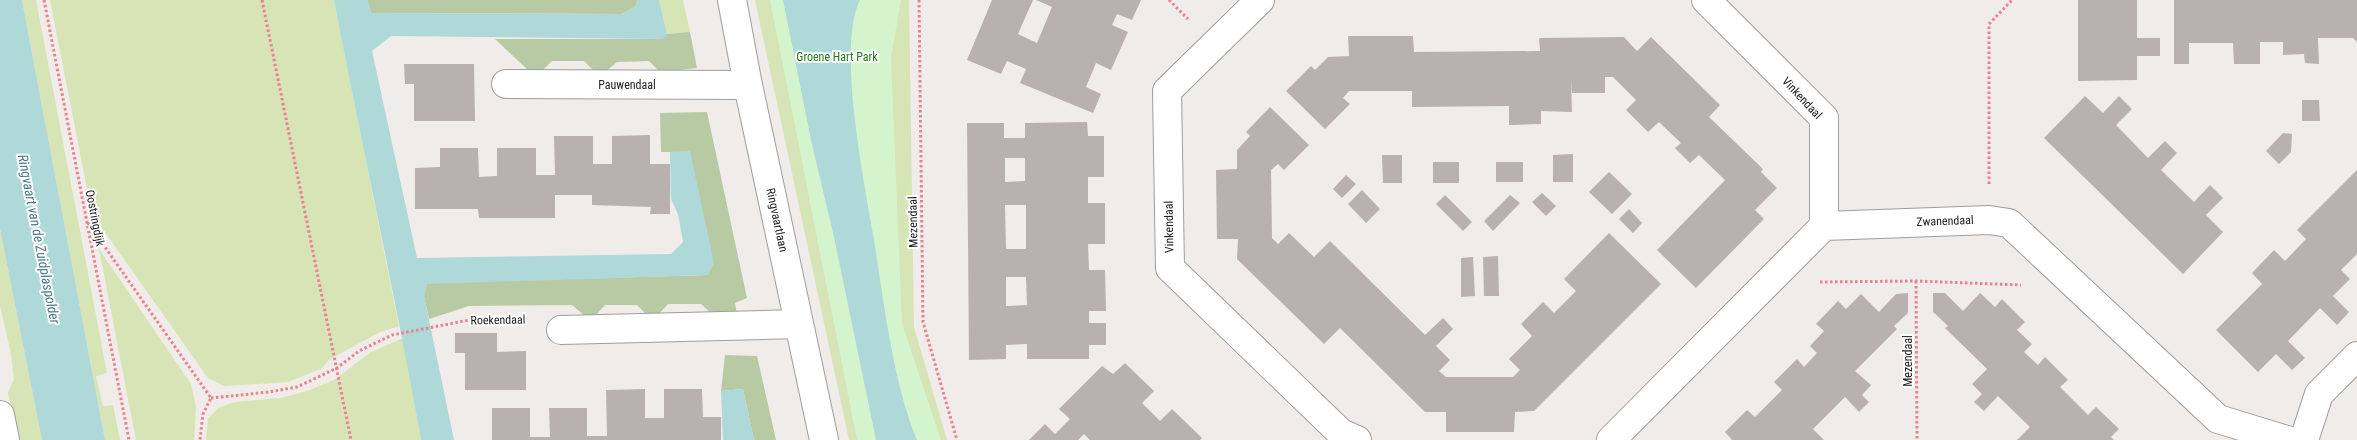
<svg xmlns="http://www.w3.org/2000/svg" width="2357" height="440" font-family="'Roboto Condensed',sans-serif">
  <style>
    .grass { fill: #d7e4b6 }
    .forest { fill: #b8caa3 }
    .park { fill: #d3f4cd }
    .water { fill: #afd8d8 }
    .building { fill: #b9b1af; fill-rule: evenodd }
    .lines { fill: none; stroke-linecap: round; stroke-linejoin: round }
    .minor-casing { stroke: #9e9e9e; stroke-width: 30 }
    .path { stroke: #ea818e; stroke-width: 3; stroke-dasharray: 2.5 2.5; stroke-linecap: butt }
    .minor { stroke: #fff; stroke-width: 28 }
    .labels { text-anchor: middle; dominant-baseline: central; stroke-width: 4; stroke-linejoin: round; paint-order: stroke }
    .park-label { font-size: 12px; fill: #27751a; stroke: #fff }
    .street-label { font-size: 12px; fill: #212121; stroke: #fff }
    .water-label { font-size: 14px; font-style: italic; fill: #4a7888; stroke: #fff }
  </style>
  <rect width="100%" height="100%" fill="#f0ece9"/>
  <path class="grass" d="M22 0H36L107 373 96 376 103 406 113 405 120 440H105Z
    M50 0H334L399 326 380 332 330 359 321 369 288 382 224 386 208 378 92 214Z
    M659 0H683L690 32 667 34Z
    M755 0H783L876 440H849Z
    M860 0H909L914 327 947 440H917L907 415Z
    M0 229 42 440H18L8 393 14 379 11 354 0 306Z
    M99 249 191 384 196 407 194 440H136Z
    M403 338 421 440H206L208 419 218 408 234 402 281 398 307 391 334 380 371 352Z"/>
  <path class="forest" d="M367 0H638L635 7 622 14 371 13Z
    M690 32 697 68 660 72 649 61 617 62 604 73H596L584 61H552L541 72 531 73 495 39H662L667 34Z
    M707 112 747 298 735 303 737 314 713 315 701 304H668L658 315H647L637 305H605L595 316H585L572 305 469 306 429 319 424 296 427 283 708 275 690 152H661L660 113Z
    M725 355 757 356 776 440H754L743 389 721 391Z"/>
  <path class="park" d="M770 0H901L891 58 902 323 941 440H857Z"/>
  <path class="water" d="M0 0H22L105 440H42L0 229Z
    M334 0H367L371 13 622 14 635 7 638 0H659L667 34 663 39 391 36 372 51 417 258 671 254 683 242 678 214 671 199 670 152 690 151 714 263 708 275 427 284 424 296 454 440H421C395 293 362 147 334 0Z
    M783 0H860C836 46 865 187 874 240 884 303 893 382 917 440H876L834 237 811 140Z
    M743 389 754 440H723L721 391Z"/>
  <path class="building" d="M992 0H1033L1018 34 1037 43 1052 7 1036 0H1141L1132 20 1117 14 1112 25 1128 32 1111 70 1096 63 1086 87 1101 94 1093 113 1020 83 1026 69 1007 61 1001 74 967 60Z
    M2078 0H2137V38H2160V56H2137V80L2078 81Z
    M2174 0H2357V42L2353 38H2318L2319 64 2305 63 2304 54 2283 55V42H2260V64H2234L2233 43H2189V64H2174Z
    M1348 36H1413L1414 52 1540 51 1539 38 1624 37 1637 51 1651 37 1720 105 1709 117 1763 169 1761 172 1777 188 1755 210 1764 219 1696 288 1657 250 1725 180 1699 155 1690 163 1675 148 1681 143 1659 122 1648 132 1626 110 1636 100 1613 77H1605V93H1572L1571 81 1572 112 1541 111V124L1509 125V106L1412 107V91H1349L1343 98 1350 104 1325 129 1286 91 1311 66 1315 70 1328 57 1349 56Z
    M404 64H474L475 121H414V84H405Z
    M2085 96 2103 113 2119 96 2132 109 2116 125 2148 158 2165 141 2177 153 2161 170 2194 202 2210 185 2223 198 2206 215 2223 232 2183 274 2044 138Z
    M2302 100H2319L2320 121H2302Z
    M1270 107 1309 145 1284 170 1278 164 1271 170 1272 238 1278 244 1289 233 1314 257 1330 241 1425 335 1443 318 1453 329 1436 346 1450 360 1439 371 1446 377H1513L1520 370 1528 378 1509 359 1532 336 1521 324 1543 302 1554 313 1576 291 1564 279 1609 233 1661 284 1534 411 1515 412 1514 432H1446V412H1425L1340 328 1324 344 1237 259 1238 239H1217L1216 170 1237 169V150L1250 136 1246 132Z
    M1087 122 1088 136H1104V177H1088V203H1105V244H1088L1089 270H1105L1106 311H1089V323H1106V345H1089V359H1027V344L1006 345V359L969 360 967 123H1004V138H1025V123ZM1005 158H1025V181L1005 182ZM1005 205H1026V249H1006ZM1006 277H1026L1027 305 1006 306Z
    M2283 133 2292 134 2291 152 2279 164 2266 151Z
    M650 135V164H670V214H650L651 207 592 205V195H555V218H479L478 209H415V168L440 167V148H478L479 177 497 176V148H536V175H555L554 136H593V164H612V136Z
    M1573 154V182H1553V155Z
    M1382 155H1402V183H1383Z
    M1433 162H1459V183H1433Z
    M1496 162H1523V182H1496Z
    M2357 170V254L2341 270 2350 279 2333 296 2349 312 2337 325 2320 308 2288 341 2305 358 2292 370 2276 354 2258 372 2216 330 2262 284 2252 273 2274 250 2285 261 2306 239 2297 230Z
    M1609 172 1632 194 1612 214 1589 192Z
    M1346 175 1356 184 1342 198 1333 189Z
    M1362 190 1380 209 1366 223 1348 204Z
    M1542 193 1556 206 1546 216 1532 202Z
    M1445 195 1472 222 1463 231 1436 204Z
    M1510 195 1520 203 1493 231 1484 221Z
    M1629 209 1642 223 1633 233 1619 219Z
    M1498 256 1499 296H1484L1483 257Z
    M1473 257 1475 296 1461 297V258Z
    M1908 293V313L1894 326 1897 329 1855 371 1871 385 1862 395 1869 402 1859 412 1845 397 1813 429 1824 440H1732L1725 432 1747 410 1755 417 1782 390 1774 382 1797 359 1804 367 1817 353 1810 346 1824 331 1816 324 1838 301 1846 309 1861 294 1879 312 1896 294Z
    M1933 293H1945L1963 311 1980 293 1995 307 2002 299 2025 322 2017 330 2032 344 2024 352 2038 365 2045 357 2068 380 2060 387 2088 415 2096 407 2119 429 2111 437 2114 440H2017L2030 427 1998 396 1984 411 1974 402 1982 394 1972 384 1987 369 1945 328 1948 326 1933 312Z
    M455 333H497V352L526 351V390H465V353H455Z
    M1125 363 1154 391 1142 403 1160 421 1172 409 1202 438 1200 440H1090L1084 434 1078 440H1029L1045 424 1055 434 1070 419 1059 409 1102 366 1113 374Z
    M645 389V418H664V389H702L703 417H721V440H492V408H530V437H550L549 408H587V436H607L606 390Z"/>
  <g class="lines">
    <g class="minor-casing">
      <path id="minor" d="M732 0 748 85 824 440
        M1260 0 1167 91 1170 268 1341 433 1357 440
        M1706 0 1824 118V226
        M506 84 748 85
        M561 330 799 324
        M0 415 5 440
        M1611 440 1824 226 1989 220 2009 223 2218 419 2287 440
        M2304 440 2319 394 2357 356"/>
    </g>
    <path class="path" d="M44 0 129 440
      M262 0 351 440
      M919 0 923 322 957 440
      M1169 0 1188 19
      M1989 184V24L2012 0
      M88 223 211 398 203 414 200 440
      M1916 281 1917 440
      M1820 282 1916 281 2021 285
      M211 398 269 392 297 387 337 368 359 351 392 335 480 318 527 319"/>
    <use href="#minor" class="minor"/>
  </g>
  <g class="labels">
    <g class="park-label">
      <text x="837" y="57">Groene Hart Park</text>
    </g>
    <g class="street-label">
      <text x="627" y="85">Pauwendaal</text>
      <text transform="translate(1802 98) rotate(47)">Vinkendaal</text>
      <text transform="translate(95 218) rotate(79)">Oostringdijk</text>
      <text transform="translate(777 220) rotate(78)">Ringvaartlaan</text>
      <text transform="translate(1945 221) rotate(-2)">Zwanendaal</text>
      <text transform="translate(913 222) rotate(-91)">Mezendaal</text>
      <text transform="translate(1169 227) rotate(-91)">Vinkendaal</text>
      <text transform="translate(498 320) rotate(-1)">Roekendaal</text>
      <text transform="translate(1908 361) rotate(-90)">Mezendaal</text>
    </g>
    <g class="water-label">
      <text transform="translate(39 239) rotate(79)">Ringvaart van de Zuidplaspolder</text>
    </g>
  </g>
</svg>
